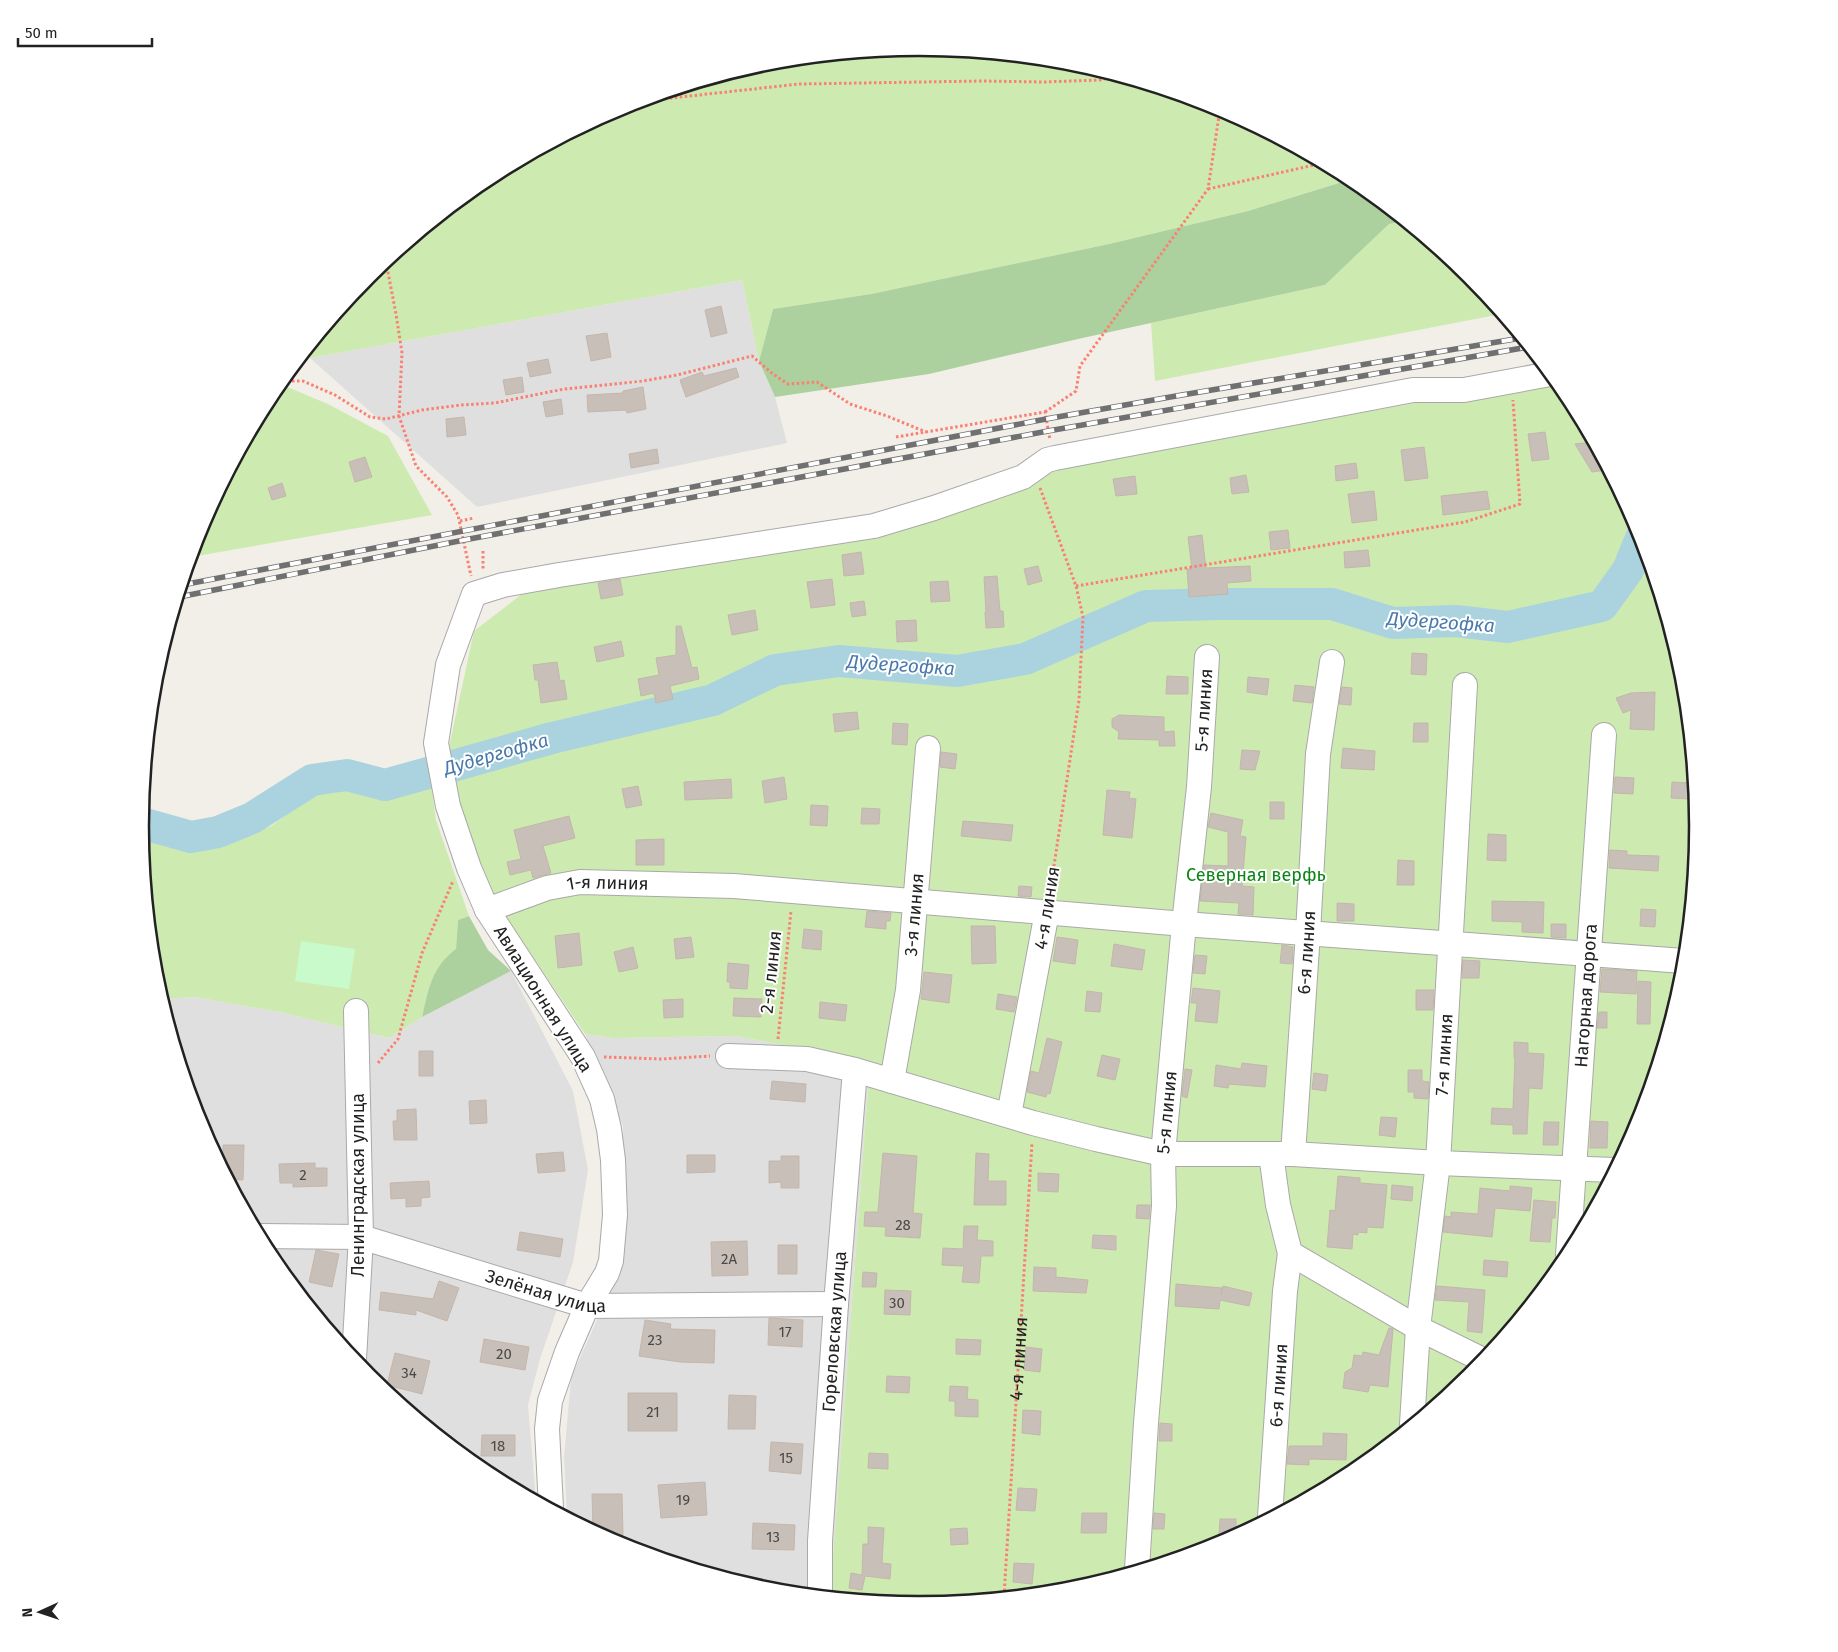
<svg xmlns="http://www.w3.org/2000/svg" width="1838" height="1652" font-family="'Fira Sans',sans-serif">
  <style>
    .residential { fill: #e0dfdf }
    .grass { fill: #cdebb0 }
    .forest { fill: #add19e }
    .park { fill: #c8facc }
    .lines { fill: none; stroke-linecap: round; stroke-linejoin: round }
    .river { stroke: #aad3df; stroke-width: 32 }
    .building { fill: #c7bfb8; stroke: #c4b6ab }
    .minor-casing { stroke: #a9a9a9; stroke-width: 26 }
    .path { stroke: #fa8072; stroke-width: 3; stroke-dasharray: 2.5 2.5; stroke-linecap: butt }
    .minor { stroke: #fff; stroke-width: 24 }
    .rail-casing { stroke: #707070; stroke-width: 5.5 }
    .rail { stroke: #fff; stroke-width: 4; stroke-dasharray: 11; stroke-linecap: butt }
    .labels { text-anchor: middle; dominant-baseline: central; stroke-width: 4; stroke-linejoin: round; paint-order: stroke }
    .number-label { font-size: 15px; fill: #4b4948 }
    .street-label { font-size: 18px; fill: #222; stroke: #fff }
    .park-label { font-size: 18px; fill: #0c8416; stroke: #fff }
    .water-label { font-size: 19px; font-style: italic; fill: #4a7aab; stroke: #fff }
    .rim { fill: none; stroke: #222; stroke-width: 2.5 }
  </style>
  <rect width="100%" height="100%" fill="#f2efe9"/>
  <path class="residential" d="M742 280 759 361 775 397 787 443 477 507 310 358Z
    M511 971 573 1091 588 1170 573 1262 540 1359 528 1405 536 1500 486 1473 368 1376 272 1258 200 1124 162 999 195 997 279 1012 389 1038 422 1017Z
    M585 1034 613 1038 735 1036 854 1058 869 1074 830 1596 767 1589 621 1545 567 1517 564 1458 571 1378 621 1266 623 1126Z"/>
  <path class="grass" d="M919 48 1071 63 1217 107 1352 179 1248 211 1109 244 871 294 773 309 759 361 742 280 310 358 278 387 285 386 328 404 388 436 432 515 191 557 200 528 272 393 369 275 487 179 621 107 767 62Z
    M1403 221 1470 276 1501 314 1155 381 1151 323 1325 285 1389 224Z
    M1551 375 1566 394 1638 528 1683 674 1697 826 1682 978 1638 1124 1566 1259 1469 1377 1351 1473 1217 1545 1071 1590 919 1604 830 1596 869 1074 854 1058 735 1036 613 1038 585 1034 498 905 486 895 467 840 449 747 474 631 535 584 877 536 1007 496 1058 469 1442 398Z
    M431 783 436 820 469 916 458 920 456 950C431 967 429 989 422 1017L389 1038 279 1012 195 997 162 999 155 978 141 829 181 846 242 836 271 826 289 813 293 803 305 792 318 786 340 785 353 791 378 795 394 793Z"/>
  <path class="forest" d="M1352 179 1403 221 1389 224 1325 285 1078 339 929 374 775 397 759 361 773 309 871 294 1109 244 1248 211Z
    M469 916 488 950 511 971 422 1017C429 988 431 968 456 949L458 920Z"/>
  <path class="park" d="M301 941 355 949 349 989 295 981Z"/>
  <g class="lines">
    <path class="river" d="M141 823 191 837 218 832 252 818 312 780 347 775 385 785 552 738 713 700 775 670 839 661 957 671 1025 659 1146 606 1218 604H1332L1393 623 1456 621 1508 627 1602 606 1628 570 1641 538"/>
  </g>
  <path class="building" d="M721 306 727 333 711 337 705 310Z
    M607 333 611 357 591 361 586 336Z
    M548 359 551 373 530 377 527 363Z
    M736 368 739 377 686 397 680 380 702 372 704 376Z
    M522 377 524 392 506 395 503 380Z
    M643 387 646 409 627 413 626 410 588 412 587 395 623 393V391Z
    M561 399 563 414 546 417 543 402Z
    M464 417 466 435 447 437 446 419Z
    M1545 432 1549 459 1532 461 1528 434Z
    M1592 442 1607 470 1592 472 1575 444Z
    M1424 447 1428 478 1405 481 1401 450Z
    M657 449 659 463 631 468 629 454Z
    M365 457 372 477 355 482 349 462Z
    M1356 463 1358 478 1336 481 1335 466Z
    M1246 475 1249 492 1232 494 1230 478Z
    M1135 476 1137 494 1116 496 1113 479Z
    M282 483 286 496 272 500 268 488Z
    M1374 491 1377 520 1352 523 1348 494Z
    M1487 491 1490 509 1443 515 1441 496Z
    M1288 530 1290 548 1271 550 1269 532Z
    M1202 535 1206 568 1250 566 1251 581 1227 583 1228 594 1189 597 1187 569H1192L1188 537Z
    M1368 550 1370 566 1345 568 1344 552Z
    M861 552 864 574 844 576 842 555Z
    M1038 566 1042 581 1028 585 1024 569Z
    M997 576 1000 611H1003L1004 627 986 628 985 612H986L984 577Z
    M620 579 623 595 601 599 598 583Z
    M832 579 835 605 811 608 807 582Z
    M948 581 950 601 931 602 930 582Z
    M864 601 866 615 852 617 850 603Z
    M755 610 758 630 732 635 728 615Z
    M916 620 917 641 897 642 896 621Z
    M676 626H681L692 668 697 667 699 679 670 686 673 699 656 703 654 693 641 696 638 679 659 675 656 658 676 655Z
    M621 641 624 656 597 662 594 647Z
    M1412 653 1427 654 1426 675 1411 674Z
    M557 662 560 681 564 680 567 699 541 703 538 680H535L533 665Z
    M1167 676 1188 677V694H1166Z
    M1248 677 1269 679 1267 695 1247 692Z
    M1295 685 1314 687 1312 703 1293 701Z
    M1342 687 1352 688 1351 705 1339 704Z
    M1655 692 1654 730 1630 729 1631 710 1623 713 1616 698 1631 693Z
    M857 712 859 729 835 732 833 714Z
    M1119 715 1164 717V732L1174 731 1175 746H1159V740L1118 739 1119 732 1112 727V719Z
    M893 723 908 724 907 745 892 744Z
    M1414 723H1428V742H1413Z
    M1343 748 1375 751 1374 770 1341 768Z
    M1242 750 1260 751 1255 770 1240 769Z
    M941 752 957 754 955 769 940 767Z
    M784 777 787 799 765 803 762 781Z
    M1615 777 1634 778 1633 794 1614 793Z
    M731 779 732 798 685 800 684 782Z
    M1672 782 1691 783 1690 799 1671 798Z
    M638 786 642 805 626 808 622 789Z
    M1107 790 1130 792 1129 798 1136 799 1132 838 1103 835Z
    M1270 802H1284V819H1270Z
    M811 805 828 806 827 826 810 825Z
    M862 808 880 809 879 824H861Z
    M1211 813 1243 820 1240 836 1246 837 1242 886 1254 887 1253 915 1238 914 1239 903 1200 901 1204 865 1228 866V832L1208 827Z
    M569 816 575 838 543 846 551 873 533 878 531 870 510 875 507 862 521 859 514 830Z
    M963 821 1013 825 1011 841 961 836Z
    M1488 834 1506 835V861L1487 860Z
    M664 839V865H636V840Z
    M1610 850 1627 851V855L1659 856 1658 871 1609 868Z
    M1398 860 1414 861V885H1397Z
    M1019 886 1032 887 1031 897 1018 896Z
    M1492 901 1544 902 1543 933 1522 932V922L1492 921Z
    M1337 903 1354 904V921H1337Z
    M1641 909 1656 910 1655 927 1640 926Z
    M867 911 891 913 890 921H886V929L865 927Z
    M1551 924H1566V938L1551 937Z
    M971 926H995L996 963 972 964Z
    M804 929 822 931 821 950 802 948Z
    M579 933 582 965 558 968 555 936Z
    M691 937 694 957 676 959 674 939Z
    M1057 937 1078 940 1075 964 1053 961Z
    M1114 944 1145 950 1142 970 1111 966Z
    M1282 945 1293 947 1292 964 1280 963Z
    M633 947 638 968 619 972 614 952Z
    M1195 955 1207 956 1205 974 1193 973Z
    M1463 960 1480 961 1479 978H1462Z
    M728 963 749 965 747 989 730 988V982H727Z
    M1602 969 1637 971 1636 994 1600 992Z
    M924 972 952 975 949 1003 921 999Z
    M1638 981 1651 982 1650 1024H1637Z
    M1193 988 1220 991 1217 1023 1195 1021 1197 1003H1191Z
    M1416 990H1434L1433 1010H1416Z
    M1087 991 1102 993 1100 1012 1085 1011Z
    M998 994 1017 997 1014 1012 996 1009Z
    M734 998 762 999 761 1017 733 1016Z
    M683 999V1017L664 1018 663 1000Z
    M820 1002 847 1005 845 1021 819 1018Z
    M1599 1012H1607V1028H1597Z
    M1047 1038 1062 1042 1050 1094 1047 1093 1046 1097 1027 1092 1031 1071 1039 1073Z
    M1514 1042 1528 1043V1053L1544 1054 1542 1089 1529 1088 1527 1134H1513V1125L1491 1124 1492 1108 1513 1109 1515 1058H1514Z
    M419 1051H433V1076H419Z
    M1102 1055 1120 1059 1115 1080 1097 1076Z
    M1242 1063 1267 1066 1265 1087 1229 1084 1228 1088 1214 1086 1216 1065 1241 1069Z
    M1185 1069 1192 1070 1187 1098 1182 1096Z
    M1408 1070H1422V1081L1429 1082 1428 1099 1414 1098V1092H1408Z
    M1314 1073 1328 1075 1326 1091 1312 1089Z
    M772 1081 806 1084 805 1102 770 1099Z
    M486 1100 487 1123 470 1124 469 1101Z
    M416 1109 417 1140H394L393 1121H397V1110Z
    M1381 1117 1397 1118 1395 1137 1379 1135Z
    M1591 1121 1608 1122 1607 1148H1590Z
    M1544 1122H1559L1558 1145H1543Z
    M223 1145H244L243 1180 229 1179 223 1167Z
    M563 1152 565 1171 538 1173 536 1154Z
    M883 1153 917 1156 913 1213 922 1214 920 1238 885 1236 886 1227 864 1226 865 1212H878Z
    M976 1153 989 1154 988 1181H1006V1205H974Z
    M687 1155H715V1172L687 1173Z
    M781 1156H799V1188H781V1182L769 1183V1161H781Z
    M315 1163V1168H327V1186L293 1187V1183H280L279 1164Z
    M1038 1173 1059 1174 1058 1192 1038 1191Z
    M1338 1176 1360 1178V1183L1387 1185 1383 1228 1367 1227V1233L1358 1232V1235L1353 1234 1352 1249 1327 1247 1330 1210 1335 1211Z
    M429 1181 430 1197 421 1198V1206L406 1207V1198L391 1199 390 1183Z
    M1392 1185 1413 1187 1412 1201 1391 1199Z
    M1510 1186 1532 1188 1530 1211 1495 1208 1492 1237 1443 1232 1445 1216 1451 1217V1212L1478 1214 1480 1188 1510 1191Z
    M1534 1200 1556 1202 1555 1218H1552L1550 1242 1530 1241Z
    M1137 1205H1150L1149 1219 1136 1218Z
    M964 1226H978L977 1240 993 1241V1256H981L979 1283 962 1282 964 1266 942 1265 943 1248 963 1249Z
    M520 1232 563 1239 560 1257 517 1250Z
    M1093 1235 1116 1236V1250L1092 1248Z
    M747 1241 748 1275 712 1276 711 1242Z
    M778 1245H797V1274H778Z
    M316 1250 339 1254 332 1287 309 1282Z
    M1484 1260 1508 1262 1507 1277 1483 1275Z
    M1034 1267 1056 1268V1277L1088 1280 1086 1293 1033 1291Z
    M863 1272 877 1273 876 1287H862Z
    M439 1281 459 1288 447 1321 416 1310V1315L379 1310 381 1292 433 1299Z
    M1176 1284 1222 1288 1221 1294 1223 1286 1252 1293 1249 1306 1220 1300 1219 1309 1175 1306Z
    M1437 1286 1485 1290 1482 1333 1467 1331 1469 1302 1435 1300Z
    M885 1290 911 1291 910 1315 884 1314Z
    M769 1318 803 1320 802 1347 768 1345Z
    M645 1320 671 1324 670 1329 715 1330 714 1363 680 1362 639 1356Z
    M1389 1328 1393 1329 1388 1387 1370 1385 1368 1392 1343 1388 1345 1372 1352 1368 1354 1355 1362 1356 1363 1352 1379 1355Z
    M484 1339 529 1347 525 1370 480 1362Z
    M956 1339 981 1340 980 1355 956 1354Z
    M1026 1347 1042 1349 1040 1372 1024 1370Z
    M395 1353 430 1361 422 1394 387 1385Z
    M887 1376 910 1377 909 1393 886 1392Z
    M950 1386 968 1387 967 1399 978 1400V1417L955 1416V1401H949Z
    M628 1393H677V1431H628Z
    M729 1395 756 1396 755 1429H728Z
    M1023 1410 1041 1411 1040 1435 1022 1433Z
    M1160 1423 1172 1424V1441H1159Z
    M1323 1433 1347 1434 1346 1460 1309 1459V1465L1287 1464 1289 1446H1323Z
    M482 1435H515V1456H481Z
    M771 1442 803 1444 801 1474 769 1471Z
    M869 1453 888 1454V1469L868 1468Z
    M705 1482 707 1515 661 1518 658 1485Z
    M1018 1488 1037 1489 1035 1511 1016 1510Z
    M592 1494H622L623 1535 603 1536 593 1530Z
    M1082 1513H1107L1106 1533H1081Z
    M1154 1513 1165 1514 1164 1529H1153Z
    M1220 1519H1236V1535H1219Z
    M753 1523 795 1525 794 1550 752 1549Z
    M868 1527 884 1528 882 1563 891 1564 890 1579 865 1576 862 1590 849 1588 851 1573 862 1575 863 1544H868Z
    M967 1528 968 1544 951 1545 950 1529Z
    M1014 1563 1034 1564 1032 1584 1013 1582Z"/>
  <g class="lines">
    <g class="minor-casing">
      <g id="minor">
        <path id="s2" d="M487 910 547 888 580 882 734 886 1184 924 1684 961"/>
        <path d="M728 1056 807 1059 855 1070 1033 1123 1096 1139 1163 1154H1293L1438 1163 1614 1170"/>
        <path id="s3" d="M892 1081 908 990 928 748"/>
        <path d="M1009 1115 1047 912"/>
        <path d="M1271 1154 1278 1205 1290 1253 1418 1328 1483 1360"/>
        <path id="s4" d="M1293 1154 1308 933 1318 754 1332 662"/>
        <path id="s5" d="M260 1236 361 1237 587 1306 836 1304"/>
        <path id="s6" d="M1568 1255 1604 735"/>
        <path d="M354 1359 361 1237 356 1011"/>
        <path id="s7" d="M1412 1424 1418 1328 1438 1163 1465 685"/>
        <path d="M551 1508 547 1429 550 1401 567 1352 587 1306 607 1273 611 1261 615 1215 613 1160 609 1129 602 1099 583 1057 487 910 469 868 448 806 436 743 448 665 474 594 503 585 559 575 874 526 934 508 1023 477 1047 460 1055 458 1413 390H1464L1550 374"/>
        <path id="s8" d="M1270 1517 1285 1291 1290 1253"/>
        <path id="s9" d="M1137 1569 1146 1423 1164 1206 1163 1154 1184 924 1199 787 1207 657"/>
        <path id="s10" d="M820 1595V1541L836 1304 855 1070"/>
      </g>
    </g>
    <g class="path">
      <path d="M635 102 799 84 982 81 1043 82 1100 80 1116 76"/>
      <path d="M1208 189 1323 163"/>
      <path d="M386 262 396 314 402 353 399 416 416 466 447 497 458 515 471 576"/>
      <path d="M282 381H303L335 395 370 417 386 419 422 410 461 405 495 403 564 389 643 381 677 375 752 356 773 374 788 384 817 382 850 404 887 416 926 432"/>
      <path d="M1045 412 1076 391 1080 366 1208 189 1220 109"/>
      <path d="M896 437 1045 412 1050 440"/>
      <path d="M1040 488 1076 586 1083 617 1079 700 1050 892"/>
      <path d="M460 521 474 518"/>
      <path d="M483 551V570"/>
      <path d="M1076 586 1465 522 1520 504 1513 400"/>
      <path d="M778 1039 791 911"/>
      <path d="M604 1057 662 1059 710 1056"/>
      <path d="M378 1063 398 1039 422 953 453 881"/>
      <path id="s1" d="M1004 1596 1032 1143"/>
    </g>
    <use href="#minor" class="minor"/>
    <g class="rail-casing">
      <path id="rail" d="M182 585 1046 419 1176 396 1521 338
        M179 597 464 540 1048 431 1528 347"/>
    </g>
    <use href="#rail" class="rail"/>
  </g>
  <g class="labels">
    <g class="number-label">
      <text x="303" y="1175">2</text>
      <text x="903" y="1225">28</text>
      <text x="729" y="1259">2А</text>
      <text x="897" y="1303">30</text>
      <text x="785" y="1332">17</text>
      <text x="655" y="1340">23</text>
      <text x="504" y="1354">20</text>
      <text x="409" y="1373">34</text>
      <text x="653" y="1412">21</text>
      <text x="498" y="1446">18</text>
      <text x="786" y="1458">15</text>
      <text x="683" y="1500">19</text>
      <text x="773" y="1537">13</text>
    </g>
    <g class="street-label">
      <text stroke="none"><textPath href="#s9" startOffset="862">5-я линия</textPath></text>
      <text stroke="none"><textPath href="#s2" startOffset="125">1-я линия</textPath></text>
      <text transform="translate(1047 908) rotate(-81)">4-я линия</text>
      <text stroke="none"><textPath href="#s3" startOffset="168">3-я линия</textPath></text>
      <text stroke="none"><textPath href="#s4" startOffset="202">6-я линия</textPath></text>
      <text transform="translate(771 972) rotate(-84)">2-я линия</text>
      <text stroke="none"><textPath href="#s6" startOffset="260">Нагорная дорога</textPath></text>
      <text transform="translate(543 999) rotate(58)">Авиационная улица</text>
      <text stroke="none"><textPath href="#s7" startOffset="371">7-я линия</textPath></text>
      <text stroke="none"><textPath href="#s9" startOffset="458">5-я линия</textPath></text>
      <text transform="translate(358 1185) rotate(-90)">Ленинградская улица</text>
      <text stroke="none"><textPath href="#s5" startOffset="294">Зелёная улица</textPath></text>
      <text stroke="none"><textPath href="#s10" startOffset="264">Гореловская улица</textPath></text>
      <text stroke="none"><textPath href="#s1" startOffset="238">4-я линия</textPath></text>
      <text stroke="none"><textPath href="#s8" startOffset="132">6-я линия</textPath></text>
    </g>
    <g class="park-label">
      <text x="1256" y="875">Северная верфь</text>
    </g>
    <g class="water-label">
      <text transform="translate(1441 622) rotate(4)">Дудергофка</text>
      <text transform="translate(901 665) rotate(4)">Дудергофка</text>
      <text transform="translate(496 754) rotate(-16)">Дудергофка</text>
    </g>
  </g>
  <path d="M0 0H1838V1652H0ZM149 826a770 770 0 1 1 1540 0a770 770 0 1 1-1540 0Z" fill="#fff" fill-rule="evenodd"/>
  <path class="rim" d="M149 826a770 770 0 1 1 1540 0a770 770 0 1 1-1540 0Z"/>
  <g transform="translate(40 1612) rotate(267)" stroke="#ffffff" stroke-width="4" paint-order="stroke">
  <path d="M0-4L9 19L0 12L-9 19Z" fill="#222222"/>
  <text y="-8" font-size="14" font-weight="bold" text-anchor="middle" fill="#222222">N</text>
  </g>
  <path d="M18 38v8h134v-8" fill="none" stroke="#222222" stroke-width="2.5"/>
  <text x="25" y="38" font-size="15" fill="#222222" stroke="#ffffff" stroke-width="4" paint-order="stroke">50 m</text>
</svg>
